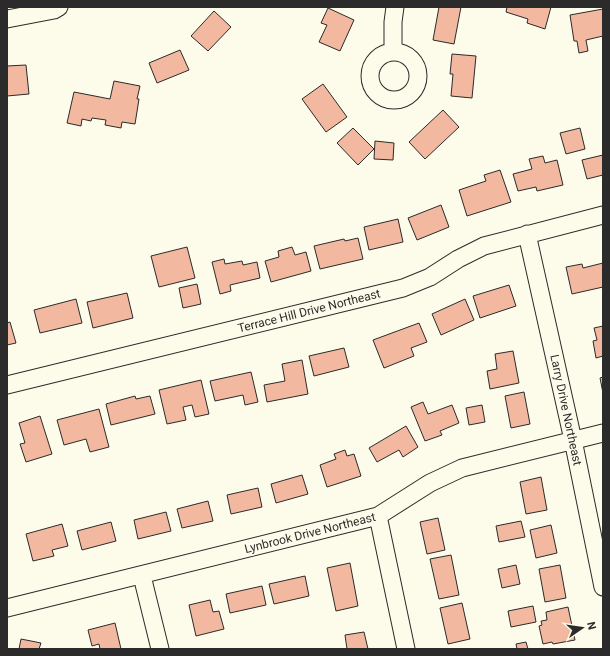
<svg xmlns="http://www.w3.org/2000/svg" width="610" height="656" font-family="Roboto,sans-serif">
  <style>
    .building { fill: #f2b8a0; stroke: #2b2b2b }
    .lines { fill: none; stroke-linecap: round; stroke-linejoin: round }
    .minor-casing { stroke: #2b2b2b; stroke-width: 19 }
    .minor { stroke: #fdfbea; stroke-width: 17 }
    .labels { text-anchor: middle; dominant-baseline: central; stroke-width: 3; stroke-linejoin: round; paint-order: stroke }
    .street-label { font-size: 12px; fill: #2b2b2b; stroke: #fdfbea }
  </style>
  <rect width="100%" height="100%" fill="#fdfbea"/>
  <path class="building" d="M439 7H461L454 44 433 40Z
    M507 7H551L545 29 527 23 528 19 506 12Z
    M328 8 354 20 340 51 319 42 327 25 321 23Z
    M603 9V36L586 40 588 51 579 53 577 41H574L570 15Z
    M214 11 231 27 208 51 191 36Z
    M180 50 189 70 157 83 149 63Z
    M452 54 476 56 472 98 451 96 453 74H450Z
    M26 65 29 94 7 96V66Z
    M114 81 140 86 137 99H139L135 124 122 122 121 128 105 125 106 120 92 118 91 121 82 119 81 126 67 123 74 92 110 99Z
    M323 84 347 117 326 132 302 99Z
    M443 110 459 127 425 159 409 142Z
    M353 128 374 149 358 165 337 143Z
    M580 128 585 149 566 154 560 133Z
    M375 141 394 143 393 160 374 159Z
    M603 155V175L587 179 582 160Z
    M543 156 545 163 557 160 563 185 537 191 536 187 518 191 513 174 532 169 529 159Z
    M500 170 511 202 467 216 459 190 486 181 484 175Z
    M441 205 449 227 417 240 408 218Z
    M398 219 403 242 369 250 364 227Z
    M358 238 363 259 320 269 314 246 344 239 345 241Z
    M187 247 195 278 159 287 151 256Z
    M292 247 295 255 306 252 311 271 271 282 265 261 279 257 278 251Z
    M224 259 225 264 242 261 243 265 257 262 260 278 230 285 231 291 220 294 212 262Z
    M603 263V287L572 294 566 267 582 264 583 268Z
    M197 284 201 304 183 308 179 288Z
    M509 285 516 306 480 318 473 296Z
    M127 293 133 318 93 328 87 302Z
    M76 299 82 323 40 333 34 310Z
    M465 299 474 320 441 335 432 314Z
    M10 322 16 343 7 345V323Z
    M419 323 427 342 411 348 414 356 384 368 373 340Z
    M603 326V356L596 358 593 341 597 340 594 328Z
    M344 348 349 367 314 376 309 356Z
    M513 351 519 383 490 389 487 371 497 369 495 354Z
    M302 360 308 394 267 402 264 385 285 381 282 364Z
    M251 372 258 402 245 405 243 395 215 401 210 381Z
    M603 377V393L600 378Z
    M201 380 209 414 195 417 192 405 183 407 186 420 167 424 159 390Z
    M524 392 530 424 511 428 505 396Z
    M135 396 136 399 150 396 155 414 111 425 106 404Z
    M423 402 428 414 452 405 459 423 440 431 442 435 425 441 411 407Z
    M482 405 485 422 469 425 466 408Z
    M99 409 109 447 90 452 86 439 64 445 57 420Z
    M40 416 52 454 26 462 20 444 25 443 19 423Z
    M406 426 418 447 403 457 399 450 377 462 369 448Z
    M345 450 347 456 354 454 361 476 327 487 320 465 336 459 334 454Z
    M302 475 308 494 276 503 271 484Z
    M541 477 547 510 526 514 520 482Z
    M258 488 262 507 231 514 227 495Z
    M208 501 213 521 182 528 177 509Z
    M166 512 171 531 138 539 134 520Z
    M438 518 445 550 427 554 420 522Z
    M521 521 525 537 499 542 496 526Z
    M111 522 116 541 82 550 77 531Z
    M62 524 68 546 52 550 54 556 33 561 26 534Z
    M551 525 557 553 536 558 530 530Z
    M451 555 459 595 439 599 430 559Z
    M350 563 358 606 336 611 327 568Z
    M516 565 520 584 502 588 498 569Z
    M560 565 566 598 545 602 539 569Z
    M305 576 309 596 274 604 269 584Z
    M262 586 266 605 230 613 226 594Z
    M210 600 213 612 219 611 224 629 196 636 189 605Z
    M462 603 470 639 448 644 440 608Z
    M533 606 536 622 511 627 508 611Z
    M568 607 575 640 553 644 552 642 543 644 539 626 542 625 541 621 547 620 546 612Z
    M115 623 121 649H100L99 644 92 646 88 630Z
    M364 632 368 649H347L345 635Z
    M21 639 41 643 39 649H19Z
    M526 642 528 649H517L516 644Z"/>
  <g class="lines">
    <g class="minor-casing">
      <path id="minor" d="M7 19 54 10 59 7
        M393 52V22L395 7
        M370 76a24 24 0 1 1 48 0a24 24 0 1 1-48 0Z
        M527 234 573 440 603 587
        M7 385 403 288 430 277 458 259 484 246 603 215
        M378 516 406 649
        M142 576 160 649
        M7 608 378 516 430 483 462 468 603 433"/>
    </g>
    <use href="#minor" class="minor"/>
  </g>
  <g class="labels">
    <g class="street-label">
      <text transform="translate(309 311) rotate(-14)">Terrace Hill Drive Northeast</text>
      <text transform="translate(566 410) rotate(78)">Larry Drive Northeast</text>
      <text transform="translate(310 533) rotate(-14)">Lynbrook Drive Northeast</text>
    </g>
  </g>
  <rect width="610" height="656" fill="none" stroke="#2b2b2b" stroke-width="16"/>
  <g transform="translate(582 628) rotate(77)" stroke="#fdfbea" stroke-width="3" paint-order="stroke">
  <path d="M0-3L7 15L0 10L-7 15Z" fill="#2b2b2b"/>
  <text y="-6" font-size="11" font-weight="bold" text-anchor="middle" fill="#2b2b2b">N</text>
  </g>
</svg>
